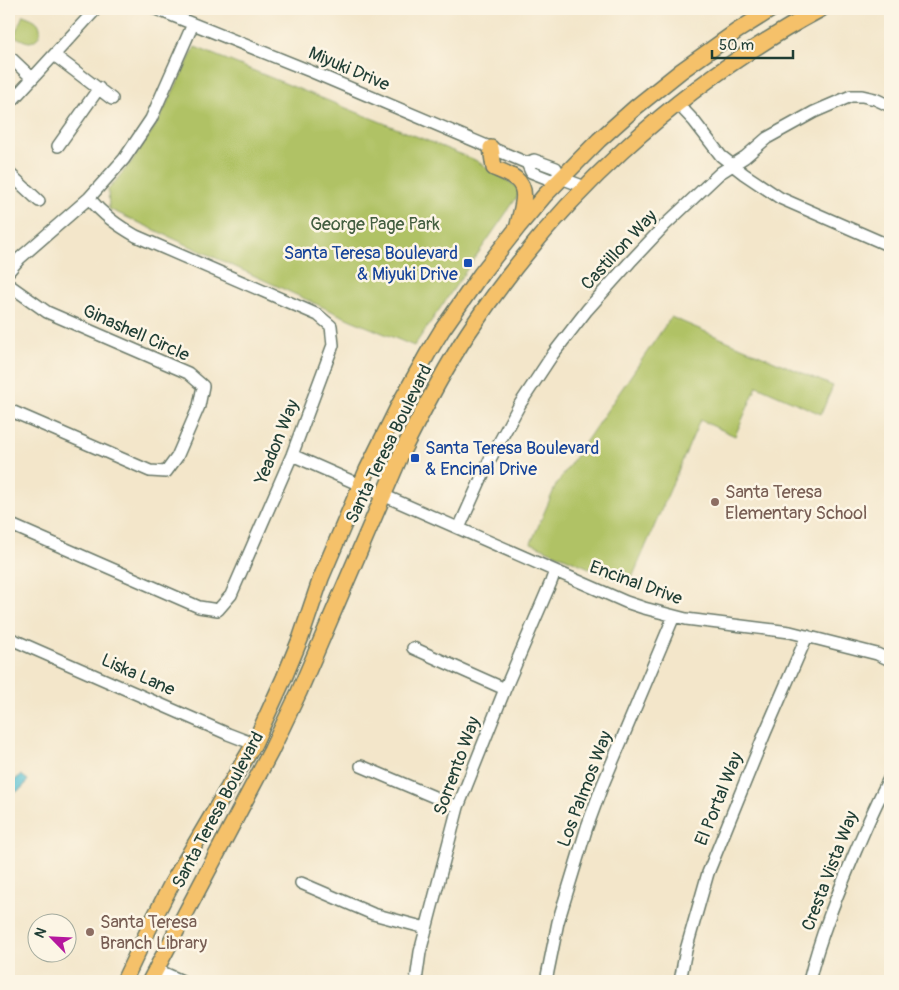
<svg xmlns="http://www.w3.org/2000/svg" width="899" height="990" font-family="Pangolin,sans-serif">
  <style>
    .green { fill: #b0c265; stroke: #68804c }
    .water { fill: #57c0d3; stroke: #3b7e84 }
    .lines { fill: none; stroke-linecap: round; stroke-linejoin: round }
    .minor-casing { stroke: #697868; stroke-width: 14 }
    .major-casing { stroke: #697868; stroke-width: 18 }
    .minor { stroke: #fff; stroke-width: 11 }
    .major { stroke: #f5c16b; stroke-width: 15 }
    .transit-dot { fill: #1a4fb4; stroke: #fcf5e5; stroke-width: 2 }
    .education-dot { fill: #8d6e63; stroke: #fcf5e5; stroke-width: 2 }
    .labels { text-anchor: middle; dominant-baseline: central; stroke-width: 5; stroke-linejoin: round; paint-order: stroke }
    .street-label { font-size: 18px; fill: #1f3d34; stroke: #fcf5e5 }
    .park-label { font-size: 18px; fill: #435e40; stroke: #fcf5e5 }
    .transit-label { font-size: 18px; fill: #164399; stroke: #fcf5e5; text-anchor: end }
    .education-label { font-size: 18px; fill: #785e54; stroke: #fcf5e5; text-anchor: start }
  </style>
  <rect width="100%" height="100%" fill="#fcf5e5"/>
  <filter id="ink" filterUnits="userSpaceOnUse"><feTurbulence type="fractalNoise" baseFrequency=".02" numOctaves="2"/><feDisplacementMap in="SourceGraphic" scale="10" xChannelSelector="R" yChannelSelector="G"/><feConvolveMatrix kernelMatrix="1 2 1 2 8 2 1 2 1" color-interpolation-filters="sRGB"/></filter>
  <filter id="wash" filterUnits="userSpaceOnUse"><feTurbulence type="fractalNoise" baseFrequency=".0096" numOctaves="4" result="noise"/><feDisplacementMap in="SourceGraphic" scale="20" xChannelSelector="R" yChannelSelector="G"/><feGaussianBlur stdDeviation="1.12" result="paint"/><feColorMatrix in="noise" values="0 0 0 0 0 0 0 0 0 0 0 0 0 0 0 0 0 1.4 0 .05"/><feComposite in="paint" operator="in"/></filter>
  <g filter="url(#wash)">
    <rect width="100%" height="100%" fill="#f3e6ca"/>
    <path class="green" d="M23 15C28 17 35 19 38 23 43 30 39 41 30 42 25 42 19 38 14 36Z
      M195 47 475 160 522 190 414 346 351 320 109 209 108 190 133 160 158 122Z
      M671 317 833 386 821 414 757 386 735 436 700 420 629 585 531 543 556 485Z"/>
    <path class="water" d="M21 775 28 780 23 787 16 792 13 789 14 781Z"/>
  </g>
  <g filter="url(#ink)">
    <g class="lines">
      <g class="minor-casing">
        <path id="minor" d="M156 9 310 71 527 163 531 172 551 180 561 178 585 187
          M54 55 112 99
          M9 58 12 59 32 78
          M677 103 694 121 721 156 744 174 780 198 890 246
          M9 104 96 9
          M58 146 99 88
          M527 163 534 160 556 168 561 178
          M9 173 39 201
          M9 271 20 258 89 198 124 159 151 119 193 24
          M9 285 47 312 188 373 203 386 199 406 177 457 166 472 150 471 9 410
          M292 455 626 602 644 608 686 619 790 632 877 654 890 660
          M9 524 199 607 218 610 231 595 292 455 333 345 331 326 318 315 136 236C117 225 103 215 89 198
          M459 528 489 461 520 404 553 354 587 310 630 262 665 225 720 173 745 157 767 138 814 112 851 96H862L875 99 890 106
          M9 638 228 734 254 744
          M413 648 505 689
          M361 766 458 807
          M301 883 373 914 426 928
          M155 969 182 981
          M416 981 420 952 458 807 505 689 551 582 555 571
          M546 981 558 922 587 827 601 789 674 616
          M680 981 686 950 708 873 765 733 807 636
          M809 981C820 936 838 893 856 850 867 825 877 801 890 777"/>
      </g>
      <g class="major-casing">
        <path id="major" d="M491 148 494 168C501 171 510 174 516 179 530 190 521 210 518 225
          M124 981 153 920 171 885 254 744 284 678 301 637 321 578 367 470 399 405 428 353 442 330 481 274 518 227 545 195 599 140 636 107 681 71 737 31 772 9
          M150 981 271 751 299 692 402 452C422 412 443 371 468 333 556 199 679 85 821 9"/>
      </g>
      <use href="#minor" class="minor"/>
      <use href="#major" class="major"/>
    </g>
  </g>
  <g class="transit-dot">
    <rect x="463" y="258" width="10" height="10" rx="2.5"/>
    <rect x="410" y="453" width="10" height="10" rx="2.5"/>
  </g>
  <g class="education-dot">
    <circle cx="715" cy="502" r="5"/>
    <circle cx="90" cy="932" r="5"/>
  </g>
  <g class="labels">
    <g class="street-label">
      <text transform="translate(349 69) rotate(23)">Miyuki Drive</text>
      <text transform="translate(619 250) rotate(-47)">Castillon Way</text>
      <text transform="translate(136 333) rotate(24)">Ginashell Circle</text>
      <text transform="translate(277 442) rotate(-68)">Yeadon Way</text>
      <text transform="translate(389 444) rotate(-64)">Santa Teresa Boulevard</text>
      <text transform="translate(636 583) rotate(20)">Encinal Drive</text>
      <text transform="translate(138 675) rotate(24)">Liska Lane</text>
      <text transform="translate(457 766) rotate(-70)">Sorrento Way</text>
      <text transform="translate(585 789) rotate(-69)">Los Palmos Way</text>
      <text transform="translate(719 799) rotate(-68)">El Portal Way</text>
      <text transform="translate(218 810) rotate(-62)">Santa Teresa Boulevard</text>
      <text transform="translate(830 871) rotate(-69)">Cresta Vista Way</text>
    </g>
    <g class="park-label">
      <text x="375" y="224">George Page Park</text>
    </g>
    <g class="transit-label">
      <text x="458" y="253">Santa Teresa Boulevard<tspan x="458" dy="21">&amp; Miyuki Drive</tspan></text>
      <text x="425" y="448" text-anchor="start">Santa Teresa Boulevard<tspan x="425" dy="21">&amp; Encinal Drive</tspan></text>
    </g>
    <g class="education-label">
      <text x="725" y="492">Santa Teresa<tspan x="725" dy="21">Elementary School</tspan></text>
      <text x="100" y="922">Santa Teresa<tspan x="100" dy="21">Branch Library</tspan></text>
    </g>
  </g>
  <rect width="899" height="990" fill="none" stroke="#fcf5e5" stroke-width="30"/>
  <g transform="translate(52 938) rotate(294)"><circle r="24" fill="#fcf5e5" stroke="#a4ab9e"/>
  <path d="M0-4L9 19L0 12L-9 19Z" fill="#b5179e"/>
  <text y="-8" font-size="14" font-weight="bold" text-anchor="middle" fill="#1f3d34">N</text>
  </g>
  <path d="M712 50v8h81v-8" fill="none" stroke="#1f3d34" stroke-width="2.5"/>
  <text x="719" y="50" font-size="15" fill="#1f3d34" stroke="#fcf5e5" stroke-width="4" paint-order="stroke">50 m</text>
</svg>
